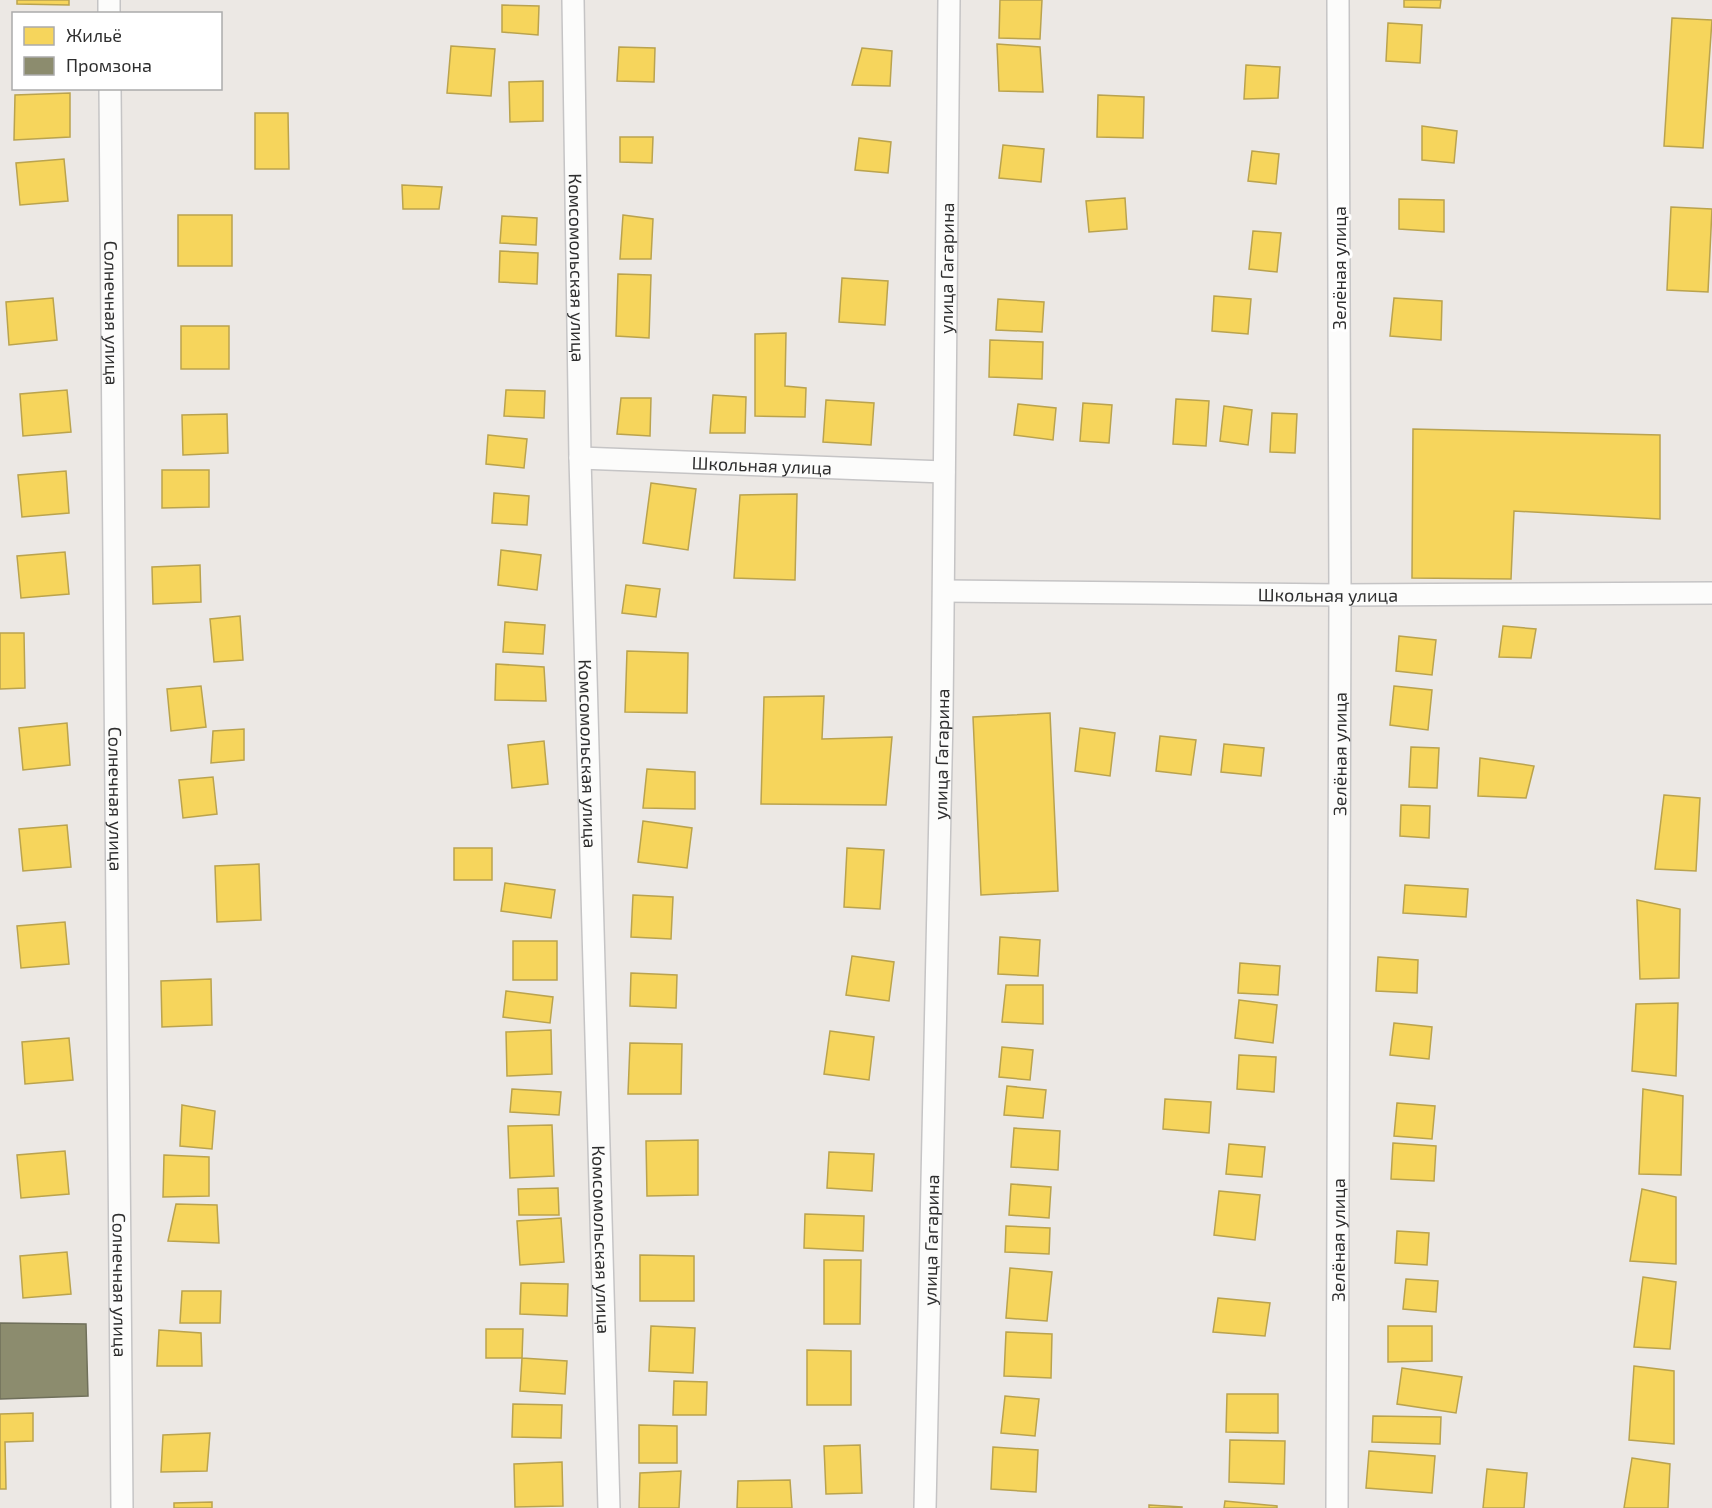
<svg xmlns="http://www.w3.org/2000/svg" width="1712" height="1508" font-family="'Exo 2',sans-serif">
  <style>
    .homes { fill: #f6d55c; stroke: #baa34e; stroke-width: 1.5 }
    .industry { fill: #8c8c6e; stroke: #70705b; stroke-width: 1.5 }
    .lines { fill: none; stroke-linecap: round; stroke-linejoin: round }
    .street-casing { stroke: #c5c4c5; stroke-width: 24 }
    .street { stroke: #fcfcfb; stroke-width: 21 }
    .labels { text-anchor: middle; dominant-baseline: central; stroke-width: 6; stroke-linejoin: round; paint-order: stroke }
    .street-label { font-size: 18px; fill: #2e2e2e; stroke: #fff }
  </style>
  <rect width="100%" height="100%" fill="#ece8e4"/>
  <path class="homes" d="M17 0H69V5L17 4Z
    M1000 0H1042L1040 39 999 38Z
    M1404 0H1441L1440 8 1404 7Z
    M502 5 539 6 538 35 502 32Z
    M1672 18 1712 20 1703 148 1664 146Z
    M1388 23 1422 25 1420 63 1386 61Z
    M997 44 1040 47 1043 92 999 91Z
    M451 46 495 49 491 96 447 93Z
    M619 47 655 48 654 82 617 81Z
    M862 48 892 51 890 86 852 85Z
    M1246 65 1280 67 1278 98 1244 99Z
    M543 81V121L510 122 509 82Z
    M70 93V137L14 140 15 95Z
    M1098 95 1144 97 1143 138 1097 137Z
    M255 113H288L289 169H255Z
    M1422 126 1457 131 1454 163 1422 160Z
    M620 137H653L652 163 620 162Z
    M859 138 891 142 888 173 855 170Z
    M1003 145 1044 149 1041 182 999 178Z
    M1252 151 1279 154 1276 184 1248 181Z
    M64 159 68 201 20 205 16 163Z
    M402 185 442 187 439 209H403Z
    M1125 198 1127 229 1089 232 1086 201Z
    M1399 199 1444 200V232L1399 229Z
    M1671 207 1712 209 1708 292 1667 290Z
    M178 215H232V266H178Z
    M623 215 653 219 651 259H620Z
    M502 216 537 218 536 245 500 243Z
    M1253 231 1281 233 1277 272 1249 269Z
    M500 251 538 253 537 284 499 282Z
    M618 274 651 275 649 338 616 336Z
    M842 278 888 281 885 325 839 322Z
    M1214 296 1251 299 1248 334 1212 331Z
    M53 298 57 340 9 345 6 302Z
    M1394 298 1442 301 1441 340 1390 336Z
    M998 299 1044 302 1042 332 996 330Z
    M181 326H229V369H181Z
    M786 333 785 386 806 388 805 417 755 416V334Z
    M990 340 1043 342 1042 379 989 377Z
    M67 390 71 432 23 436 20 394Z
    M506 390 545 391 544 418 504 416Z
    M713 395 746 397 745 433H710Z
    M621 398H651L650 436 617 434Z
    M1176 399 1209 401 1206 446 1173 444Z
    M826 400 874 403 871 445 823 442Z
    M1083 403 1112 405 1109 443 1080 441Z
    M1018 404 1056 408 1053 440 1014 435Z
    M1224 406 1252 410 1248 445 1220 441Z
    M1272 413 1297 414 1295 453 1270 452Z
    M227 414 228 453 183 455 182 415Z
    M1413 429 1660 435V519L1514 511 1511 579 1412 578Z
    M488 435 527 439 524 468 486 464Z
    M162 470H209V507L162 508Z
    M66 471 69 513 22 517 18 475Z
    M651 483 696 489 688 550 643 543Z
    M494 493 529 496 527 525 492 523Z
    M797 494 795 580 734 578 740 495Z
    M501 550 541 555 537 590 498 585Z
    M65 552 69 594 21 598 17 556Z
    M200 565 201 602 153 604 152 567Z
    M626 585 660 589 656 617 622 613Z
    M240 616 243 660 214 662 210 619Z
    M505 622 545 625 543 654 503 652Z
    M1503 626 1536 629 1531 658 1499 657Z
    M0 633H24L25 688 0 689Z
    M1399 636 1436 640 1432 675 1396 671Z
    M627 651 688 653 687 713 625 712Z
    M496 664 544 667 546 701 495 700Z
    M201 686 206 727 171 731 167 689Z
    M1394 686 1432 690 1428 730 1390 725Z
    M824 696 822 739 892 737 886 805 761 804 764 697Z
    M1050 713 1058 891 981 895 973 717Z
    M67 723 70 765 23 770 19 728Z
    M1080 728 1115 733 1110 776 1075 771Z
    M244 729V760L211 763 213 731Z
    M1160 736 1196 740 1191 775 1156 771Z
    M544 741 548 784 512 788 508 745Z
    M1224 744 1264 748 1261 776 1221 772Z
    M1411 747 1439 748 1437 788 1409 787Z
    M1480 758 1534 766 1526 798 1478 796Z
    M647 769 695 772V809L643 808Z
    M213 777 217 814 183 818 179 780Z
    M1664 795 1700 798 1696 871 1655 869Z
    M1401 805 1430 806 1429 838 1400 836Z
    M643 821 692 828 687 868 638 862Z
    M67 825 71 867 23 871 19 829Z
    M454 848H492V880H454Z
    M847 848 884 850 880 909 844 907Z
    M259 864 261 920 217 922 215 866Z
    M505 883 555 890 551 918 501 911Z
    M1405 885 1468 889 1466 917 1403 913Z
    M633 895 673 897 671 939 631 937Z
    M1637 900 1680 909 1679 978 1640 979Z
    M65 922 69 964 21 968 17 926Z
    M1000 937 1040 940 1038 976 998 974Z
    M513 941H557V980H513Z
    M852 956 894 962 889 1001 846 995Z
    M1378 957 1418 960 1417 993 1376 991Z
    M1240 963 1280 966 1278 995 1238 993Z
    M631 973 677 975 676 1008 630 1006Z
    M211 979 212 1025 162 1027 161 981Z
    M1006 985H1043V1024L1002 1022Z
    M506 991 553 997 550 1023 503 1017Z
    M1239 1000 1277 1005 1273 1043 1235 1038Z
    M1678 1003 1676 1076 1632 1071 1636 1004Z
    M1394 1023 1432 1027 1429 1059 1390 1055Z
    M551 1030 552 1074 507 1076 506 1032Z
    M830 1031 874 1037 869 1080 824 1074Z
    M69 1038 73 1080 25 1084 22 1042Z
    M630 1043 682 1044 681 1094H628Z
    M1002 1047 1033 1050 1030 1080 999 1077Z
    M1239 1055 1276 1057 1274 1092 1237 1089Z
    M1007 1086 1046 1090 1043 1118 1004 1115Z
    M512 1089 561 1092 559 1115 510 1112Z
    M1643 1089 1683 1096 1681 1175 1639 1174Z
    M1165 1099 1211 1102 1209 1133 1163 1129Z
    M1397 1103 1435 1106 1432 1139 1394 1136Z
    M182 1105 215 1111 212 1149 180 1146Z
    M552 1125 554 1176 510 1178 508 1126Z
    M1014 1128 1060 1131 1058 1170 1011 1167Z
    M698 1140V1195L647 1196 646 1141Z
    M1393 1143 1436 1146 1434 1181 1391 1179Z
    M1229 1144 1265 1147 1262 1177 1226 1174Z
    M65 1151 69 1194 21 1198 17 1155Z
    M829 1152 874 1154 872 1191 827 1188Z
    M164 1155 209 1157V1196L163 1197Z
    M1011 1184 1051 1187 1049 1218 1009 1215Z
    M558 1188 559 1215H519L518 1189Z
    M1642 1189 1676 1197V1264L1630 1261Z
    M1219 1191 1260 1195 1255 1240 1214 1235Z
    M176 1204 217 1205 219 1243 168 1241Z
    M805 1214 864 1216 863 1251 804 1248Z
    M561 1218 564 1262 520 1265 517 1221Z
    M1006 1226 1050 1228 1049 1254 1005 1252Z
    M1397 1231 1429 1233 1427 1265 1395 1263Z
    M67 1252 71 1294 23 1298 20 1256Z
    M640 1255 694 1256V1301H640Z
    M824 1260H861L860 1324H824Z
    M1010 1268 1052 1272 1047 1321 1006 1318Z
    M1643 1277 1676 1282 1670 1349 1634 1347Z
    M1406 1279 1438 1281 1436 1312 1403 1309Z
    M521 1283 568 1284 567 1316 520 1314Z
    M182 1291H221L220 1323H180Z
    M1218 1298 1270 1303 1265 1336 1213 1332Z
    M651 1326 695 1328 693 1373 649 1371Z
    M1388 1326H1432V1361L1388 1362Z
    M486 1329H523L522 1358H486Z
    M159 1330 201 1333 202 1366H157Z
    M1006 1332 1052 1334 1051 1378 1004 1376Z
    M807 1350 851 1351V1405H807Z
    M522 1358 567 1361 565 1394 520 1391Z
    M1634 1366 1674 1371V1444L1629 1440Z
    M1402 1368 1462 1377 1456 1413 1397 1404Z
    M674 1381 707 1382 706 1415H673Z
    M1227 1394H1278V1433L1226 1432Z
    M1005 1396 1039 1399 1035 1436 1001 1433Z
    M513 1404 562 1405 561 1438 512 1437Z
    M33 1413V1441L5 1442 6 1489H0V1414Z
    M1373 1416 1441 1417 1440 1444 1372 1442Z
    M639 1425 677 1426V1463H639Z
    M210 1433 207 1471 161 1472 163 1435Z
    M1230 1440 1285 1441 1284 1484 1229 1482Z
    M860 1445 862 1493 826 1494 824 1446Z
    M993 1447 1038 1450 1036 1492 991 1489Z
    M1369 1451 1435 1456 1432 1493 1366 1488Z
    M1632 1458 1670 1464 1668 1508H1624Z
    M562 1462 563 1506 515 1507 514 1464Z
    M1487 1469 1527 1473 1524 1508H1483Z
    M681 1471 679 1508H639L640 1473Z
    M790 1480 792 1508H737L738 1481Z
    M1225 1501 1277 1506V1508H1224Z
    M212 1502V1508H174V1503Z
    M1149 1505 1182 1507V1508H1149Z"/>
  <path class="industry" d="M0 1323 86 1324 88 1396 0 1399Z"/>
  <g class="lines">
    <g class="street-casing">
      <g id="street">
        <path d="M109 0V14"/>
        <path id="s1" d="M573 0 580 458 609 1508"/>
        <path id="s2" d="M110 88 122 1508"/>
        <path id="s3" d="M580 458 944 472"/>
        <path id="s4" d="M944 591 1340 595 1712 593"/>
        <path id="s5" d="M925 1508 942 716 949 0"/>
        <path id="s6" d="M1337 1508 1340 595 1338 0"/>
      </g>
    </g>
    <use href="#street" class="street"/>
  </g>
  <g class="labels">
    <g class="street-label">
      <text stroke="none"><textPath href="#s1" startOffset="268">Комсомольская улица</textPath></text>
      <text stroke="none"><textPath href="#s5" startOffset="1240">улица Гагарина</textPath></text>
      <text transform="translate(1339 268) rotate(-90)">Зелёная улица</text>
      <text stroke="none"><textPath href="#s2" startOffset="225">Солнечная улица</textPath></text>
      <text stroke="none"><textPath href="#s3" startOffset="182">Школьная улица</textPath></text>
      <text stroke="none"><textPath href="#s4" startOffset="384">Школьная улица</textPath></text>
      <text stroke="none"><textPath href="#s1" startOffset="754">Комсомольская улица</textPath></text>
      <text stroke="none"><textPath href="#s5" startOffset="754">улица Гагарина</textPath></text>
      <text stroke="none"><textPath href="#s6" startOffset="754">Зелёная улица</textPath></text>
      <text stroke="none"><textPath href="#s2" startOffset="711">Солнечная улица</textPath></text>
      <text stroke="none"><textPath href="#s1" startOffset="1240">Комсомольская улица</textPath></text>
      <text stroke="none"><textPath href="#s5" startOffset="268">улица Гагарина</textPath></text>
      <text stroke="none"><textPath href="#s6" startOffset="268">Зелёная улица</textPath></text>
      <text stroke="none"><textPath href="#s2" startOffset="1197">Солнечная улица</textPath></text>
    </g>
  </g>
  <rect x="12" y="12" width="210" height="78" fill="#ffffff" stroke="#ababab" stroke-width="1.5"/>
  <rect x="24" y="27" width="30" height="18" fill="#f6d55c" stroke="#ababab" stroke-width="1.5"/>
  <text x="66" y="42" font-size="18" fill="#2e2e2e">Жильё</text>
  <rect x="24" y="57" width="30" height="18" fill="#8c8c6e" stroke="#ababab" stroke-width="1.5"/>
  <text x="66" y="72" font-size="18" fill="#2e2e2e">Промзона</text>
</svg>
